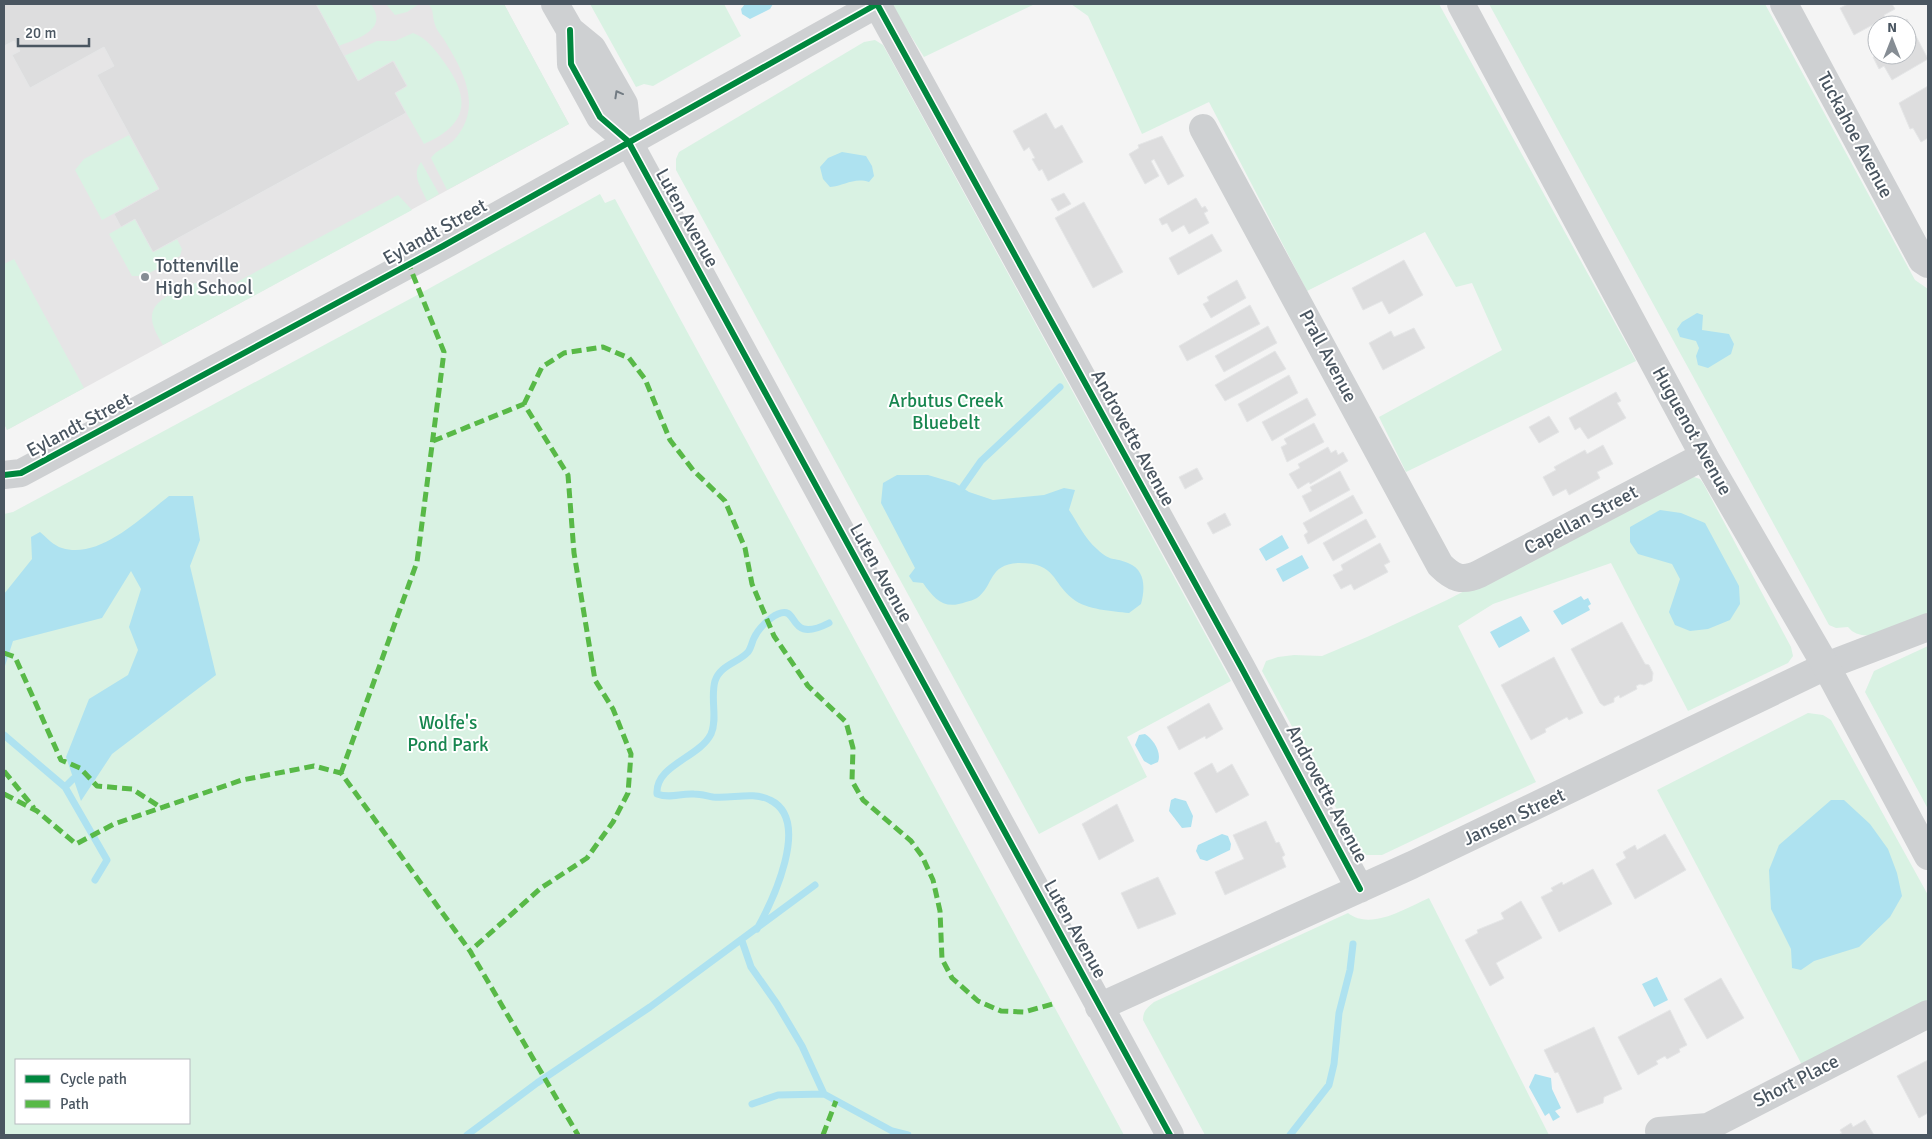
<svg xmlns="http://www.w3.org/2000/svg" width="1932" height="1139" font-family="Signika,sans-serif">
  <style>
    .education { fill: #e6e5e6 }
    .green { fill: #d9f2e3; fill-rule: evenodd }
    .water { fill: #aee2f0 }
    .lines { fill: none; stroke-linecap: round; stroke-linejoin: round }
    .stream { stroke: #aee2f0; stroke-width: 7 }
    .building { fill: #ddddde; stroke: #e5e6e7 }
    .minor { stroke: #ced0d2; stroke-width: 28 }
    .tertiary { stroke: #ced0d2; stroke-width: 28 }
    .quiet { stroke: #58b947; stroke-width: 5; stroke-dasharray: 10 5; stroke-linecap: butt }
    .cycleway-casing { stroke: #fff; stroke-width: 9 }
    .cycleway { stroke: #00873e; stroke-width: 6 }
    .oneway { stroke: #727b83 }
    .poi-dot { fill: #868d94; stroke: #fff; stroke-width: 2 }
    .labels { text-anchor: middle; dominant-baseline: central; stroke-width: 4; stroke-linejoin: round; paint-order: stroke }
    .street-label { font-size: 19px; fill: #4a5661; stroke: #fff }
    .poi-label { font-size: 19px; fill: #4a5661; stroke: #fff; text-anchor: start }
    .park-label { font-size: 19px; fill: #17864f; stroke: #fff }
  </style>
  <rect width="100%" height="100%" fill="#f4f4f4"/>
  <path class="education" d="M4 4H504L569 124 7 430 4 423Z"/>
  <path class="green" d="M316 4H371C389 30 358 38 339 46Z
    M386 4H419L407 12 395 15Z
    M428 4H504L569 124 447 190 431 158C437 149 448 147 455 139 484 105 462 69 443 38 439 33 435 27 434 21 432 14 434 9 428 4Z
    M590 4H724L741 36 653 86 644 84 636 87Z
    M891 4H1035L924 57Z
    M1071 4H1439L1636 361 1406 472 1379 417 1502 350 1472 283 1456 287 1425 232 1307 291 1209 102 1142 134 1088 16Z
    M1489 4H1765L1915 280 1928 289V613C1909 622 1865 649 1848 627L1836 628 1829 625Z
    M413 33C427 38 436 51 444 62 472 100 467 125 424 144L395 93 407 86 394 61 358 81 344 56 377 41H395Z
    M875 40 883 45 1231 681 1127 737 1147 777 1039 834 676 170V159L679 152 864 42Z
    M129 135 159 189 102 220 75 170 84 159Z
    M421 162 439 194 427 201C421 187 411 175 421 162Z
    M600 194 605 203 615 199 1124 1135H4V514L13 512 421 293ZM16 1060H189V1123H16Z
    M398 195 412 210 163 345C146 318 147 305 177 291 183 288 192 282 199 283 205 284 209 291 213 295Z
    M135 219 153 252 177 239 182 249 180 256 144 276H132L109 234Z
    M14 259 84 388 7 430 4 423V264Z
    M1691 476 1700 479 1703 483 1791 647 1793 656 1788 663 1688 711 1611 563 1493 604 1458 626 1536 782 1382 855H1364L1356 845 1262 671 1266 661 1278 657 1294 655 1322 656 1367 637 1447 600 1678 480Z
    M1928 646V809L1865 692 1874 671Z
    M1808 713 1823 715 1831 720 1928 895V1004L1802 1065 1657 790Z
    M1429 898 1549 1135H1205L1143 1020C1143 1011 1147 1008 1154 1002L1348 913C1371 931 1406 908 1429 898Z"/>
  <path class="water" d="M745 4H773L770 9 750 19 742 14 741 9Z
    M842 152 866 156 872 166 874 176 869 182C854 177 844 186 830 187L823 179 820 167 828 158Z
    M1697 313 1703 315 1702 330 1729 334 1734 344 1731 354 1708 368 1698 365 1696 356 1699 348 1696 341 1680 337 1677 329 1682 322Z
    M897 475H928L955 483 969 492 993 500 1044 495 1064 488 1075 490 1069 510C1078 523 1085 539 1097 549 1110 562 1114 557 1128 563 1146 570 1145 589 1141 604L1129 613C1112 611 1087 610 1073 599 1051 582 1057 563 1019 563 988 564 994 586 977 598 974 600 969 601 966 602 944 610 935 600 923 583L913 582 909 576 915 568 881 503 883 483Z
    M169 496H193L200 540 190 566 216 675 112 754 81 801 66 757 89 699 128 675 138 650 129 627 141 589 131 571 102 618 13 641 4 669V594L32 559 31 537 40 532C46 537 54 546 62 548 99 560 142 517 169 496Z
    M1660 510 1681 513 1705 523 1739 586 1740 604 1730 620 1708 629 1690 631 1675 625 1669 612 1680 579 1672 564 1638 554 1630 542V527Z
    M1282 535 1289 548 1266 561 1259 549Z
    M1302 555 1309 568 1283 582 1276 569Z
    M1581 596 1584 600 1588 598 1591 604 1588 606 1590 610 1562 625 1553 611Z
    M1521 616 1530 631 1499 648 1490 632Z
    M1145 734C1153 739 1162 752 1158 762L1151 765 1144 761 1135 745 1139 735Z
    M1175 798 1186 801 1193 816 1191 827 1182 828 1169 811 1171 800Z
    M1831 800H1844L1870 824 1888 849 1897 873 1902 896 1890 917 1859 947 1814 961 1801 970 1792 968 1791 949 1771 909 1769 870 1779 845Z
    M1222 834 1228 836 1231 844 1230 850 1207 861 1200 859 1196 851 1198 845Z
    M1657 977 1668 1000 1654 1007 1642 984Z
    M1535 1074 1551 1078 1552 1089 1561 1108 1555 1111 1560 1117 1553 1121 1549 1113 1545 1116 1529 1087Z"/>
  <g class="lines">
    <path class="stream" d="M962 488 981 461 1060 387
      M4 735 65 787 73 779
      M65 787 107 860 95 880
      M757 929C772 902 812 820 770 800 753 791 732 799 713 797 707 796 701 794 694 794 680 793 671 799 657 794 655 765 699 758 711 734 718 719 710 698 715 681 720 665 738 663 748 652 751 648 752 642 754 638 758 629 769 618 778 614 800 604 786 645 829 623
      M742 941 751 967 777 1004 802 1046 824 1094
      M752 1104 778 1095 824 1094 892 1131 908 1135
      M467 1135 537 1083 650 1007 815 885
      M1290 1135 1329 1085 1334 1064 1339 1013 1350 970 1353 944"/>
  </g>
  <path class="building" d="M4 4H316L358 81 393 61 407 86 395 93 406 113 153 252 135 219 121 227 114 214 159 189 97 75 114 66 104 47 30 88 12 55 20 51 14 41 4 46Z
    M1848 4H1892L1895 9 1884 15 1885 18 1854 35 1840 8Z
    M1907 19 1928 59 1892 80 1884 66 1879 69 1873 57 1877 55H1907V25H1896Z
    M1877 36V53L1870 40Z
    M1928 86V138L1921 142 1913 128 1910 129 1899 103Z
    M1046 113 1055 129 1062 125 1083 162 1048 181 1042 169 1039 171 1032 159 1035 158 1029 147 1024 151 1013 131Z
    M1162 136 1184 176 1168 185 1154 159 1151 161 1159 176 1145 184 1129 154 1139 148 1138 145Z
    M1064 193 1071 204 1058 211 1051 199Z
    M1196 198 1202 208 1205 206 1208 211 1204 213 1209 223 1189 234 1184 225 1172 232 1167 223 1162 225 1159 219Z
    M1084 202 1123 272 1093 288 1055 218Z
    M1212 234 1222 251 1178 275 1169 258Z
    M1404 260 1423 295 1389 314 1382 301 1363 310 1352 288Z
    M1237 280 1246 298 1211 318 1203 304 1209 301 1207 297Z
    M1250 305 1260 324 1187 361 1179 346Z
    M1268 326 1277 343 1224 372 1215 356Z
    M1414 328 1425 348 1383 370 1369 343 1391 331 1394 337Z
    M1275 351 1286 369 1225 401 1215 385Z
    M1289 375 1298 393 1247 422 1238 404Z
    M1616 392 1621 401 1617 403 1626 418 1588 439 1580 427 1575 430 1569 418Z
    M1307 398 1316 415 1272 441 1262 422Z
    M1549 416 1559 432 1539 443 1529 427Z
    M1314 423 1324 442 1287 462 1281 447 1287 444 1284 439Z
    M1603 445 1613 464 1597 472 1600 478 1569 495 1566 489 1553 496 1543 477 1556 470 1554 467 1585 450 1587 454Z
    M1328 447 1331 453 1336 450 1338 455 1343 452 1348 461 1310 484 1309 482 1298 489 1289 474 1300 468 1298 464Z
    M1197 468 1203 479 1185 489 1179 477Z
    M1340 471 1350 490 1310 512 1302 496 1312 491 1310 487Z
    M1353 495 1363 513 1308 544 1304 535 1308 532 1303 523Z
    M1225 513 1231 525 1213 534 1207 523Z
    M1366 519 1376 537 1333 561 1323 543Z
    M1380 543 1390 562 1384 565 1388 572 1354 590 1351 584 1341 589 1333 575 1343 570 1341 565Z
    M1622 622 1645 664 1649 665 1653 673 1652 681 1644 685 1640 684 1636 686 1637 689 1620 698 1619 695 1614 698V702L1604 706 1600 703 1571 649Z
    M1554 657 1583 713 1569 720 1567 717 1545 729 1546 732 1531 740 1501 685Z
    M1209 703 1223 729 1206 739 1205 736 1179 750 1167 727Z
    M1212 763 1217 773 1232 764 1249 795 1216 813 1194 773Z
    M1117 804 1134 841 1099 860 1082 824Z
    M1266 821 1276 843 1279 842 1285 855 1282 857 1286 867 1225 895 1215 872 1244 859 1233 835Z
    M1665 834 1686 870 1635 899 1616 864 1626 858 1623 852 1635 845 1637 850Z
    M1593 869 1612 904 1559 932 1541 897 1553 891 1551 888 1562 882 1563 885Z
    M1158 877 1176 914 1138 929 1121 893Z
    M1521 901 1542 938 1496 963 1504 978 1490 986 1465 940 1478 933 1477 930 1504 919 1501 913Z
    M1721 978 1744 1018 1707 1039 1684 999Z
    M1670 1010 1687 1045 1679 1049 1680 1052 1667 1059 1665 1056 1656 1061 1658 1064 1638 1075 1618 1037Z
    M1594 1027 1622 1089 1604 1097 1603 1103 1577 1113 1558 1072 1555 1073 1544 1050Z
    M1928 1060V1113L1919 1118 1897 1076Z
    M1865 1120 1874 1135H1838L1842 1133 1840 1130 1851 1123 1853 1127Z"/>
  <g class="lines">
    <path class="minor" d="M555 4 570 30 592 48 624 104 628 141
      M1784 4 1922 260 1928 264
      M570 30 571 64 600 117 628 141 1170 1135
      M1203 128 1440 565C1453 578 1462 582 1479 574L1704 456
      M4 475 21 473 443 246 877 4 1241 667 1360 889
      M1099 1007 1412 865 1826 666 1928 627
      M1659 1131 1708 1127 1928 1014"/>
    <path class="tertiary" d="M1461 4 1704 456 1826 666 1928 856"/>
    <path class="quiet" d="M524 404 542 367 564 353 603 347 629 358 645 379 670 440 693 470 725 501 745 548 752 584 774 636 808 686 846 722 853 748 852 781 863 800 911 841 922 856 933 880 940 911 942 959 952 978 978 1001 1001 1011 1024 1012 1056 1003
      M433 441 524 404 568 475 574 553 595 680 613 709 631 754 628 793 613 822 587 858 541 888 470 951
      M4 653 15 657 61 760 80 768 97 786 132 789 162 808
      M4 771 34 808
      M341 773 417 562 444 352 409 265
      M4 794 37 811 76 844 114 824 242 780 314 766 341 773 470 951 578 1135
      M823 1135 836 1101"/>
    <g class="cycleway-casing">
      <path id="cycleway" d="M570 30 571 64 600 117 628 141 1170 1135
        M4 475 21 473 443 246 877 4 1241 667 1360 889"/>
    </g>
    <use href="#cycleway" class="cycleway"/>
  </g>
  <defs><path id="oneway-chevron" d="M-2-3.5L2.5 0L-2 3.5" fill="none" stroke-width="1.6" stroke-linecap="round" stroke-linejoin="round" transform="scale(1.25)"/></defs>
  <use class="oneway" href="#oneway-chevron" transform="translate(618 94) rotate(-119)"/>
  <circle class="poi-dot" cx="145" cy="277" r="5"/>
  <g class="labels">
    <g class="street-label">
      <text transform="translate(1855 135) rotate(62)">Tuckahoe Avenue</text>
      <text transform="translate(687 218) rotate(61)">Luten Avenue</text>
      <text transform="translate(435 232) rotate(-29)">Eylandt Street</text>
      <text transform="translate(1328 356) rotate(62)">Prall Avenue</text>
      <text transform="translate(79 425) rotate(-28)">Eylandt Street</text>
      <text transform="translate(1692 431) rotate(61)">Huguenot Avenue</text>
      <text transform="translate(1133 438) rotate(61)">Androvette Avenue</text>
      <text transform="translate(1581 520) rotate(-28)">Capellan Street</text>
      <text transform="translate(881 573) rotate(61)">Luten Avenue</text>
      <text transform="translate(1327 794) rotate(62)">Androvette Avenue</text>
      <text transform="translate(1514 817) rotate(-25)">Jansen Street</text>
      <text transform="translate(1075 929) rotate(61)">Luten Avenue</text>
      <text transform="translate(1796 1081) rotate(-27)">Short Place</text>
    </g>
    <g class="poi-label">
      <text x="155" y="266">Tottenville<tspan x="155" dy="22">High School</tspan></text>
    </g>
    <g class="park-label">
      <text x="946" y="401">Arbutus Creek<tspan x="946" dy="22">Bluebelt</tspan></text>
      <text x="448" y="723">Wolfe's<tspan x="448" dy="22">Pond Park</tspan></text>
    </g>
  </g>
  <rect width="1932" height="1139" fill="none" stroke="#4a5661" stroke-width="10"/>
  <rect x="15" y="1059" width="175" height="65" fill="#ffffff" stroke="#b7bbc0"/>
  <rect x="25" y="1075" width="25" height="8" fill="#00873e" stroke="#b7bbc0"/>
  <text x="60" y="1084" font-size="15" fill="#4a5661">Cycle path</text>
  <rect x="25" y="1100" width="25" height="8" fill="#58b947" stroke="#b7bbc0"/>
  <text x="60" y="1109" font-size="15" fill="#4a5661">Path</text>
  <g transform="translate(1892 40)"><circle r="24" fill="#ffffff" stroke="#b7bbc0"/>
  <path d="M0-4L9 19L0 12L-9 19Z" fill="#868d94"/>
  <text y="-8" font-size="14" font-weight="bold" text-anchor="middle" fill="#4a5661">N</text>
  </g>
  <path d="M18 38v8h71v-8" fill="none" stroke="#4a5661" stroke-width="2.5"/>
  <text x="25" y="38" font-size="15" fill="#4a5661" stroke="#ffffff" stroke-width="4" paint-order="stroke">20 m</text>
</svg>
